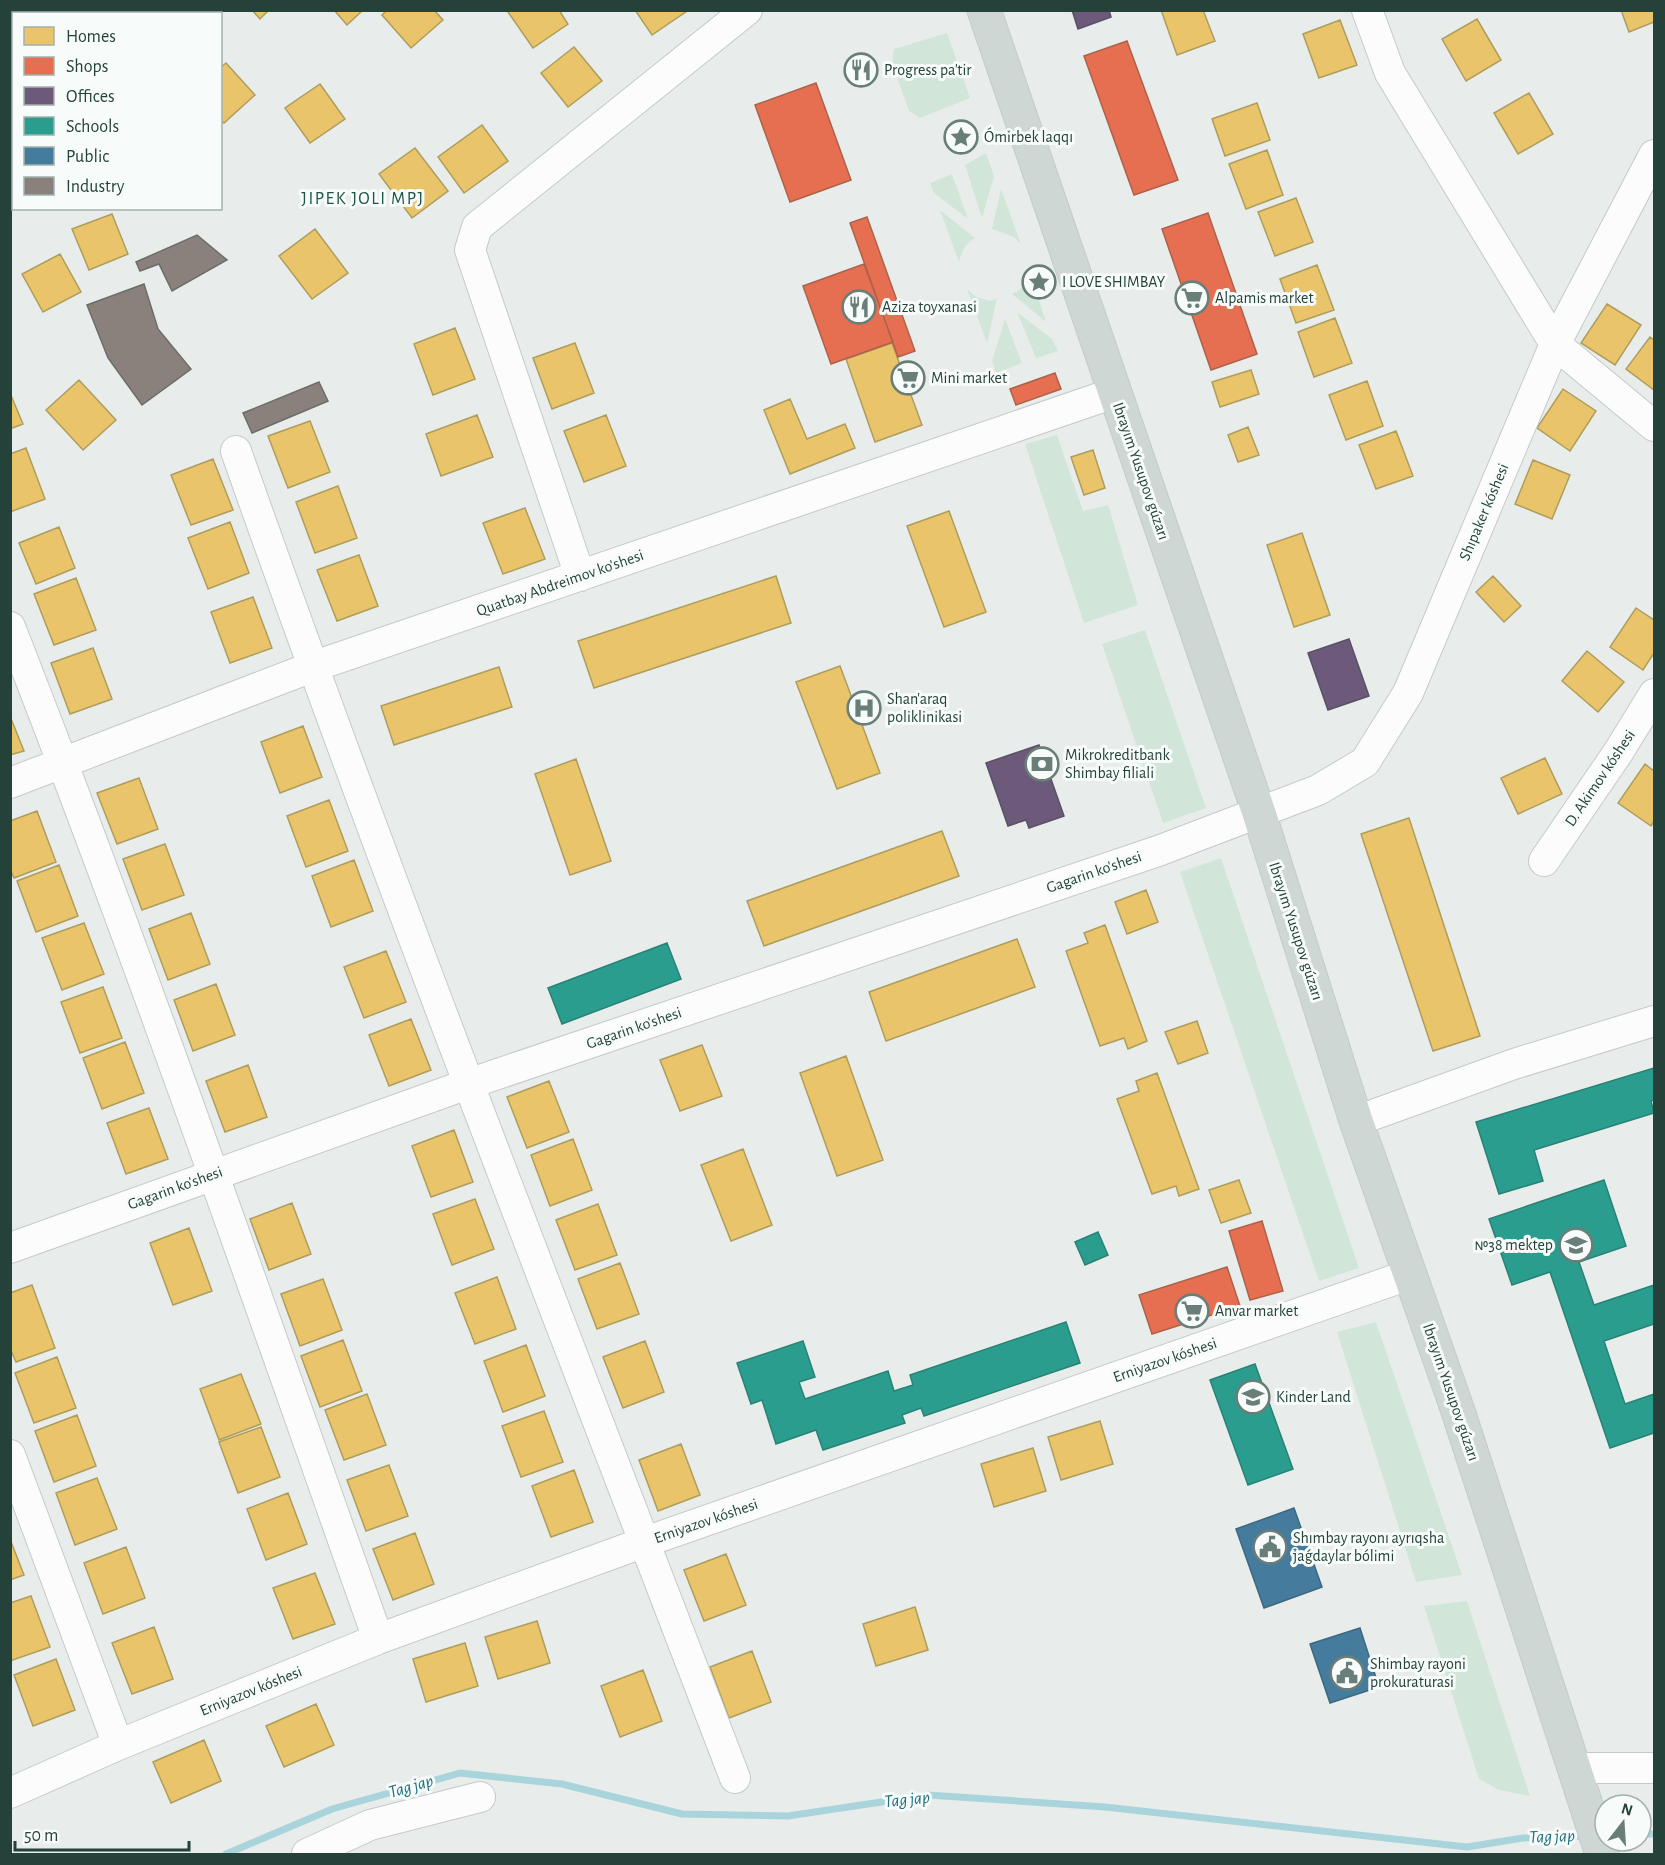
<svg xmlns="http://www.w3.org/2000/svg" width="1665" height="1865" font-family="'Alegreya Sans',sans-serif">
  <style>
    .green { fill: #d1e6d8 }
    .homes { fill: #e9c46a; stroke: #ae9d5c; stroke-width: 1.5 }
    .shops { fill: #e76f51; stroke: #ac624a; stroke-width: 1.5 }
    .offices { fill: #6d597a; stroke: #575267; stroke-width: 1.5 }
    .schools { fill: #2a9d8f; stroke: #288276; stroke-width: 1.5 }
    .public { fill: #457b9d; stroke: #3b6a7f; stroke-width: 1.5 }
    .industry { fill: #8a817c; stroke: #6b6e68; stroke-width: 1.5 }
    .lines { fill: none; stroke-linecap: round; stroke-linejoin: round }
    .stream { stroke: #a9d4db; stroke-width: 7 }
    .minor-casing { stroke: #c5cac8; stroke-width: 32 }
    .major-casing { stroke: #c3ccc9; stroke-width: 35 }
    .minor { stroke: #fcfcfc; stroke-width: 30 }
    .major { stroke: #cfd7d5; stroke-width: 33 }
    .labels { text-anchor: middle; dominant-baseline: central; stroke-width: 6; stroke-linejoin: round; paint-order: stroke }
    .poi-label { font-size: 16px; fill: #24423a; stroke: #f7fbf9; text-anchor: start }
    .street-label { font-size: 16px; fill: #24423a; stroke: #f7fbf9 }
    .neighbourhood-label { font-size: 18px; letter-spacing: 1.5px; fill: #1f5548; stroke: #f7fbf9 }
    .water-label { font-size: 18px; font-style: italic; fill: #1c6f80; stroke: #f7fbf9 }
  </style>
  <rect width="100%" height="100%" fill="#e8edeb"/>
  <path class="green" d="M947 33 970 98 920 118 909 111 892 63 894 49Z
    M986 153 994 176 982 218 965 165Z
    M952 174 968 219 934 193 930 183Z
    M1001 189 1021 244 1014 237 992 229Z
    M940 210 975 238C965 244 962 251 959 262Z
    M1029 269 1046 322 1012 294C1024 289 1026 282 1029 269Z
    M967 289 976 297 990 301 997 298 987 343Z
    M1017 312 1052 339 1058 351 1036 358Z
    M1005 319 1022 363 996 373 992 361Z
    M1057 435 1083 511 1108 505 1138 605 1084 623 1025 444Z
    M1145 630 1206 808 1163 823 1102 644Z
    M1221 858 1359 1268 1319 1281 1180 872Z
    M1376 1322 1462 1575 1416 1582 1337 1332Z
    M1467 1601 1530 1796 1499 1790 1479 1779 1424 1606Z"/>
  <path class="homes" d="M252 10H269L260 19Z
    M334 10H363L347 25Z
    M387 10H434L443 20 411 48 382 15Z
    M510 10H559L568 24 533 48 508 12Z
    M635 10H687V11L652 35Z
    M1161 10H1203L1215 41 1177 55Z
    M1621 10H1654V22L1629 32Z
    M1477 19 1501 60 1466 81 1442 39Z
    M1340 20 1357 65 1319 78 1303 34Z
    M574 47 602 81 568 107 541 73Z
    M226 63 255 95 224 123 220 120V68Z
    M320 84 345 119 310 143 285 108Z
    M1529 93 1553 134 1518 154 1494 113Z
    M1257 103 1270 140 1225 156 1212 119Z
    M482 125 508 161 464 193 438 157Z
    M415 148 448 191 412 218 379 174Z
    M1267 150 1283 195 1246 209 1229 164Z
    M1296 198 1313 242 1275 256 1258 212Z
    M112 214 128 254 89 270 72 229Z
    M315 229 348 273 312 299 279 256Z
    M60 254 81 292 43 312 22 274Z
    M1317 265 1334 310 1296 323 1280 279Z
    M1607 304 1641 325 1615 365 1581 343Z
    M1335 318 1352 363 1314 377 1298 332Z
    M455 328 475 379 433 395 414 344Z
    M1650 337 1654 340V390L1626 369Z
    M575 343 594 393 552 409 533 358Z
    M892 343 922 425 875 442 846 359Z
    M1251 370 1259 394 1220 407 1212 382Z
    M79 380 116 420 83 450 46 410Z
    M1367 381 1383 426 1346 440 1329 395Z
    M1563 389 1596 411 1570 451 1537 428Z
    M10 393 23 424 10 429Z
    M790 399 807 439 845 424 855 448 790 474 764 410Z
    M477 415 493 457 441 476 426 434Z
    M606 415 626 466 584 482 564 431Z
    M310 421 330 472 288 488 268 436Z
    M1248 427 1259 455 1238 462 1228 435Z
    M1396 431 1413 476 1376 489 1359 445Z
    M26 448 45 499 10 512V454Z
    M1093 450 1105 488 1084 495 1071 457Z
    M213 459 233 510 191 525 171 475Z
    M1533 460 1570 475 1552 519 1515 504Z
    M338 486 357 538 315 553 296 502Z
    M525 508 545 559 503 574 483 523Z
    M949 511 986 612 944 627 907 526Z
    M230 522 249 573 208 589 188 538Z
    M59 527 75 568 36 584 19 543Z
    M1302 533 1330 615 1294 627 1267 545Z
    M359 555 378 606 337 621 317 570Z
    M776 576 791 623 594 688 578 641Z
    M1493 576 1521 606 1504 622 1476 592Z
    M76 578 96 630 54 645 34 594Z
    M253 597 272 648 230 663 211 612Z
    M1636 608 1654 620V653L1643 670 1610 647Z
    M93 648 112 699 70 714 51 663Z
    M1587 651 1624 682 1598 712 1562 681Z
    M840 666 880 773 837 789 796 682Z
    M499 667 512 707 394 745 381 706Z
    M10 716 24 751 10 755Z
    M303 726 322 777 280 793 261 742Z
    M1545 758 1562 794 1518 814 1501 778Z
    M576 759 611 861 570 875 535 774Z
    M1645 764 1654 771V821L1651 826 1618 803Z
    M139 778 158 829 117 844 97 793Z
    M329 800 348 851 306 867 287 816Z
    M37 811 56 862 14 878 10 869V821Z
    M1409 818 1480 1036 1433 1051 1361 834Z
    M942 831 959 876 764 946 747 901Z
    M165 844 184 895 142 910 123 859Z
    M354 860 373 911 331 927 312 876Z
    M59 865 78 916 36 932 17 881Z
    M1146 890 1158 922 1127 934 1115 902Z
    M191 913 210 964 168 980 149 929Z
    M84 923 104 974 62 990 42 938Z
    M1105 925 1147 1041 1128 1049 1124 1038 1100 1046 1066 951 1088 943 1084 933Z
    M1017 939 1035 987 886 1041 869 992Z
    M386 951 406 1002 364 1018 344 967Z
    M216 984 235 1035 193 1051 174 1000Z
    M103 987 122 1038 80 1053 61 1002Z
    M411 1019 431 1070 389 1086 369 1035Z
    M1197 1021 1208 1053 1178 1064 1165 1032Z
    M125 1042 144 1093 102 1109 83 1058Z
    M702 1045 722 1096 680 1111 660 1060Z
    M846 1056 883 1160 837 1176 800 1073Z
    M248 1065 267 1117 225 1132 206 1081Z
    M1157 1073 1199 1189 1179 1196 1176 1186 1152 1194 1117 1099 1139 1091 1136 1081Z
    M549 1081 569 1132 527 1148 507 1097Z
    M149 1108 168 1159 126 1174 107 1123Z
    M454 1130 473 1182 431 1197 412 1146Z
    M573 1139 592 1190 550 1206 531 1155Z
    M743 1149 772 1225 731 1241 701 1165Z
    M1239 1180 1251 1213 1221 1223 1209 1190Z
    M475 1199 494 1249 452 1265 433 1214Z
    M292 1203 311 1254 269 1270 250 1219Z
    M598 1204 617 1255 575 1270 556 1220Z
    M189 1228 212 1291 173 1305 150 1243Z
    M620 1263 639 1314 597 1329 578 1279Z
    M497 1277 516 1329 475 1344 455 1293Z
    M323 1279 342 1330 300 1346 281 1294Z
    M32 1285 55 1348 16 1362 10 1348V1293Z
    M343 1340 362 1391 320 1407 301 1356Z
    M645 1341 664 1392 623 1408 603 1357Z
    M526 1345 545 1396 503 1412 484 1361Z
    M57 1357 76 1408 34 1423 15 1373Z
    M241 1374 261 1424 219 1440 200 1389Z
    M367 1394 386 1445 344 1460 325 1410Z
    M544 1411 563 1462 521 1477 502 1426Z
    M77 1415 96 1466 54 1482 35 1431Z
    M1100 1421 1113 1464 1061 1480 1048 1437Z
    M261 1427 280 1477 238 1493 219 1442Z
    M681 1444 700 1495 658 1511 639 1460Z
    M1033 1448 1046 1491 994 1507 981 1464Z
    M389 1465 408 1516 366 1531 347 1480Z
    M574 1470 593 1522 551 1537 532 1486Z
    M97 1478 117 1529 75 1545 56 1493Z
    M288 1493 307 1544 266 1560 247 1509Z
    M415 1533 434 1584 393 1600 373 1549Z
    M10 1539 24 1575 10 1580Z
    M126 1547 145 1598 103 1614 84 1563Z
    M726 1554 746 1605 704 1621 684 1570Z
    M315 1573 335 1624 293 1639 273 1588Z
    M31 1596 50 1647 10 1661V1603Z
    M915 1607 928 1650 876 1666 863 1624Z
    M537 1621 550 1663 498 1679 485 1637Z
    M154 1627 173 1679 132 1694 112 1643Z
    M465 1643 478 1686 426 1702 413 1659Z
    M752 1651 771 1702 729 1718 710 1667Z
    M56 1659 75 1710 33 1726 14 1675Z
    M643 1670 662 1721 620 1737 601 1686Z
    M316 1704 334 1745 284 1767 266 1726Z
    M204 1740 221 1781 171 1803 153 1762Z"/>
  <path class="shops" d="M1127 41 1178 180 1134 195 1084 56Z
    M816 83 851 180 790 202 755 105Z
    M1208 213 1257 354 1211 370 1162 229Z
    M867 217 915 351 898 357 850 223Z
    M864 264 893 342 831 364 803 286Z
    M1055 373 1061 389 1016 405 1010 389Z
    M1262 1221 1283 1291 1250 1300 1229 1231Z
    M1227 1267 1240 1306 1152 1334 1139 1295Z"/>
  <path class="offices" d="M1072 10H1109L1111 17 1078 29Z
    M1349 639 1369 696 1328 710 1308 653Z
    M1039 745 1064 816 1029 828 1026 820 1008 826 986 763Z"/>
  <path class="schools" d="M667 943 681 979 562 1024 548 988Z
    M1654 1068V1100L1651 1101 1654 1113 1534 1150 1543 1181 1499 1194 1476 1122Z
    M1604 1180 1626 1246 1579 1262 1594 1305 1654 1285V1324L1604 1341 1625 1404 1654 1394V1433L1610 1448 1550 1272 1512 1285 1489 1219Z
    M1098 1232 1108 1255 1085 1265 1075 1242Z
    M1066 1322 1080 1363 924 1416 921 1408 902 1415 905 1423 823 1450 816 1430 776 1444 762 1400 751 1404 737 1363 803 1341 815 1377 799 1382 805 1399 888 1371 894 1391 913 1385 910 1375Z
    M1255 1364 1293 1469 1248 1485 1210 1380Z"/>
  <path class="public" d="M1294 1508 1322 1587 1264 1608 1236 1529Z
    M1360 1628 1379 1687 1330 1703 1310 1644Z"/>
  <path class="industry" d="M197 235 227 260 172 291 159 264 140 271 136 262Z
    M144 284 158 329 191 369 142 405 108 358 87 305Z
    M319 382 328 401 252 433 243 413Z"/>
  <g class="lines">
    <path class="stream" d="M1641 1834H1654
      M226 1854 332 1809 460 1773 562 1784 682 1814 788 1816 928 1795 1105 1807 1467 1847 1523 1838 1586 1836"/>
    <g class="minor-casing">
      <path id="minor" d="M1367 10 1390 73 1555 344 1654 426
        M84 14 88 10
        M10 70 14 67
        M236 451C393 897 566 1337 735 1778
        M580 576 470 250 477 227 747 10
        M10 627C141 961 258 1301 378 1639
        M10 783 312 667 1114 393
        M1544 861 1619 751 1654 694
        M1356 1121 1514 1064 1654 1021
        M10 1248 468 1084 1158 851 1318 790 1365 762 1408 693 1555 344 1654 155
        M10 1455 118 1745
        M1576 1768H1654
        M10 1793 118 1745 378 1639 645 1542 1411 1274
        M307 1854 370 1825 480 1797"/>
    </g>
    <g class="major-casing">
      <path id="major" d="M984 10 1259 813 1356 1121 1458 1411 1602 1854"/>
    </g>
    <use href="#minor" class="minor"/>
    <use href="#major" class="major"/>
  </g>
  <defs>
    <g id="restaurant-ring" transform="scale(1.725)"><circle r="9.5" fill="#f7fbf9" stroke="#697e78" stroke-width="1.5"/><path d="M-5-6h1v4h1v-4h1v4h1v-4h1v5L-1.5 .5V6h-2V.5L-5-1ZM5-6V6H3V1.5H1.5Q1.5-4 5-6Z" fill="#697e78"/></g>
    <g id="sight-ring" transform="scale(1.725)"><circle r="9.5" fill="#f7fbf9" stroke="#697e78" stroke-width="1.5"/><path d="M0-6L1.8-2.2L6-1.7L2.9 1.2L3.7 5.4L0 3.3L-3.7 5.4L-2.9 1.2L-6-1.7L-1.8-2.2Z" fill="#697e78"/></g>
    <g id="supermarket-ring" transform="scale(1.725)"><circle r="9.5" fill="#f7fbf9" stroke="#697e78" stroke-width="1.5"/><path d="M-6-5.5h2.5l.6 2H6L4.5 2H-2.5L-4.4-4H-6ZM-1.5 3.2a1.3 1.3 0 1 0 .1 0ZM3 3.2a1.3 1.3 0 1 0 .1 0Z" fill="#697e78"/></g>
    <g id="hospital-ring" transform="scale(1.725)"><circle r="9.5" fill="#f7fbf9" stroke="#697e78" stroke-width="1.5"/><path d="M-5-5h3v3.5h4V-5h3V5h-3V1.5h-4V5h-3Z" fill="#697e78"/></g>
    <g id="bank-ring" transform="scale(1.725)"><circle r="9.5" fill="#f7fbf9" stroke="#697e78" stroke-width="1.5"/><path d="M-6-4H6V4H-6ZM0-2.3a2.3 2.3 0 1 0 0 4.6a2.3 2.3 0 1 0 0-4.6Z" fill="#697e78"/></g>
    <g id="school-ring" transform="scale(1.725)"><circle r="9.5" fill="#f7fbf9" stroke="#697e78" stroke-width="1.5"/><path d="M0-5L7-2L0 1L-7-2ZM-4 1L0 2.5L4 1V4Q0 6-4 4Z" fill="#697e78"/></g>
    <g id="civic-ring" transform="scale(1.725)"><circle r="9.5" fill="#f7fbf9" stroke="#697e78" stroke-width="1.5"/><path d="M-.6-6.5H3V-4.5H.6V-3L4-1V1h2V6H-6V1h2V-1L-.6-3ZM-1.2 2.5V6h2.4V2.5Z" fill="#697e78"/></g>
  </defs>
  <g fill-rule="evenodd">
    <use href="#restaurant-ring" x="861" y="70"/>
    <use href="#sight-ring" x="961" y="137"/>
    <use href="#sight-ring" x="1039" y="282"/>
    <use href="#supermarket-ring" x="1192" y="298"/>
    <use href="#restaurant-ring" x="859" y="307"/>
    <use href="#supermarket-ring" x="908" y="378"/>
    <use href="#hospital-ring" x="864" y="708"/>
    <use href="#bank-ring" x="1042" y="764"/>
    <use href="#school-ring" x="1576" y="1245"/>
    <use href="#supermarket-ring" x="1192" y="1311"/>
    <use href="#school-ring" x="1253" y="1397"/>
    <use href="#civic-ring" x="1270" y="1547"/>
    <use href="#civic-ring" x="1347" y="1673"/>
  </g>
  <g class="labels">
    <g class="poi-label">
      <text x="884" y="70">Progress pa'tir</text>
      <text x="984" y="137">Ómirbek laqqı</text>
      <text x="1062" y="282">I LOVE SHIMBAY</text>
      <text x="1215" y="298">Alpamis market</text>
      <text x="882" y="307">Aziza toyxanasi</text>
      <text x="931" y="378">Mini market</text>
      <text x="887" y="699">Shan'araq<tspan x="887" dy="18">poliklinikasi</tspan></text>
      <text x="1065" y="755">Mikrokreditbank<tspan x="1065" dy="18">Shimbay filiali</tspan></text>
      <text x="1553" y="1245" text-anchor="end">№38 mektep</text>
      <text x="1215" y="1311">Anvar market</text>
      <text x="1276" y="1397">Kinder Land</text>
      <text x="1293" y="1538">Shımbay rayonı ayrıqsha<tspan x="1293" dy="18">jaǵdaylar bólimi</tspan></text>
      <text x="1370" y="1664">Shimbay rayoni<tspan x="1370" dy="18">prokuraturasi</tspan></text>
    </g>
    <g class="street-label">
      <text transform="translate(1141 471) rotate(71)">Ibrayım Yusupov gúzarı</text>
      <text transform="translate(1484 512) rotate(-67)">Shıpaker kóshesi</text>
      <text transform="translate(560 583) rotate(-19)">Quatbay Abdreimov ko'shesi</text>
      <text transform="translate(1600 778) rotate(-56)">D. Akimov kóshesi</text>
      <text transform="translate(1094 872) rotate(-19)">Gagarin ko'shesi</text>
      <text transform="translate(1296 931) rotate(72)">Ibrayım Yusupov gúzarı</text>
      <text transform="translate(634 1028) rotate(-19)">Gagarin ko'shesi</text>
      <text transform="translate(175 1188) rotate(-20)">Gagarin ko'shesi</text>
      <text transform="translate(1165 1360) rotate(-19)">Erniyazov kóshesi</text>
      <text transform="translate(1451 1392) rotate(71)">Ibrayım Yusupov gúzarı</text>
      <text transform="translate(706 1521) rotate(-19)">Erniyazov kóshesi</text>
      <text transform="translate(251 1691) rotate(-22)">Erniyazov kóshesi</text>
    </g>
    <g class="neighbourhood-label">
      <text x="363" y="199">JIPEK JOLI MPJ</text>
    </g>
    <g class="water-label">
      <text transform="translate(411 1787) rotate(-16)">Tag jap</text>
      <text transform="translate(907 1800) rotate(-6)">Tag jap</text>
      <text transform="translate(1552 1837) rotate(-2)">Tag jap</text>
    </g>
  </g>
  <rect width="1665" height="1865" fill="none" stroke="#24423a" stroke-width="24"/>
  <rect x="12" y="12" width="210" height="198" fill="#f7fbf9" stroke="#a3b1ad" stroke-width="1.5"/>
  <rect x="24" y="27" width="30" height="18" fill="#e9c46a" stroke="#a3b1ad" stroke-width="1.5"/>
  <text x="66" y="42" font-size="18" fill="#24423a">Homes</text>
  <rect x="24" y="57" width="30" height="18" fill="#e76f51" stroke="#a3b1ad" stroke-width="1.5"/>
  <text x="66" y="72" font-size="18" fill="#24423a">Shops</text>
  <rect x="24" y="87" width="30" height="18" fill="#6d597a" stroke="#a3b1ad" stroke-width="1.5"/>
  <text x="66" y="102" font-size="18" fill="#24423a">Offices</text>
  <rect x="24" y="117" width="30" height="18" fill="#2a9d8f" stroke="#a3b1ad" stroke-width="1.5"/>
  <text x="66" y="132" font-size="18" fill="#24423a">Schools</text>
  <rect x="24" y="147" width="30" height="18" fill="#457b9d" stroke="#a3b1ad" stroke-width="1.5"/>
  <text x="66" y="162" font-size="18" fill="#24423a">Public</text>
  <rect x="24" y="177" width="30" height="18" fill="#8a817c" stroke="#a3b1ad" stroke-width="1.5"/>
  <text x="66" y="192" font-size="18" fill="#24423a">Industry</text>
  <g transform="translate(1623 1823) rotate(17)"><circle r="28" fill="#f7fbf9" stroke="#a3b1ad" stroke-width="1.5"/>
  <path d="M0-4.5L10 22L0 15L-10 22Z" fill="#697e78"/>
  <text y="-9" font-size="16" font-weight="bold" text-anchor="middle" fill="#24423a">N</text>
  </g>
  <path d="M15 1841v9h174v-9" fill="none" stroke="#24423a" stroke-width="3"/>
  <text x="24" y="1841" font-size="18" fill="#24423a" stroke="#f7fbf9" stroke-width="4.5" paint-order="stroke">50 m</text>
</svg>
